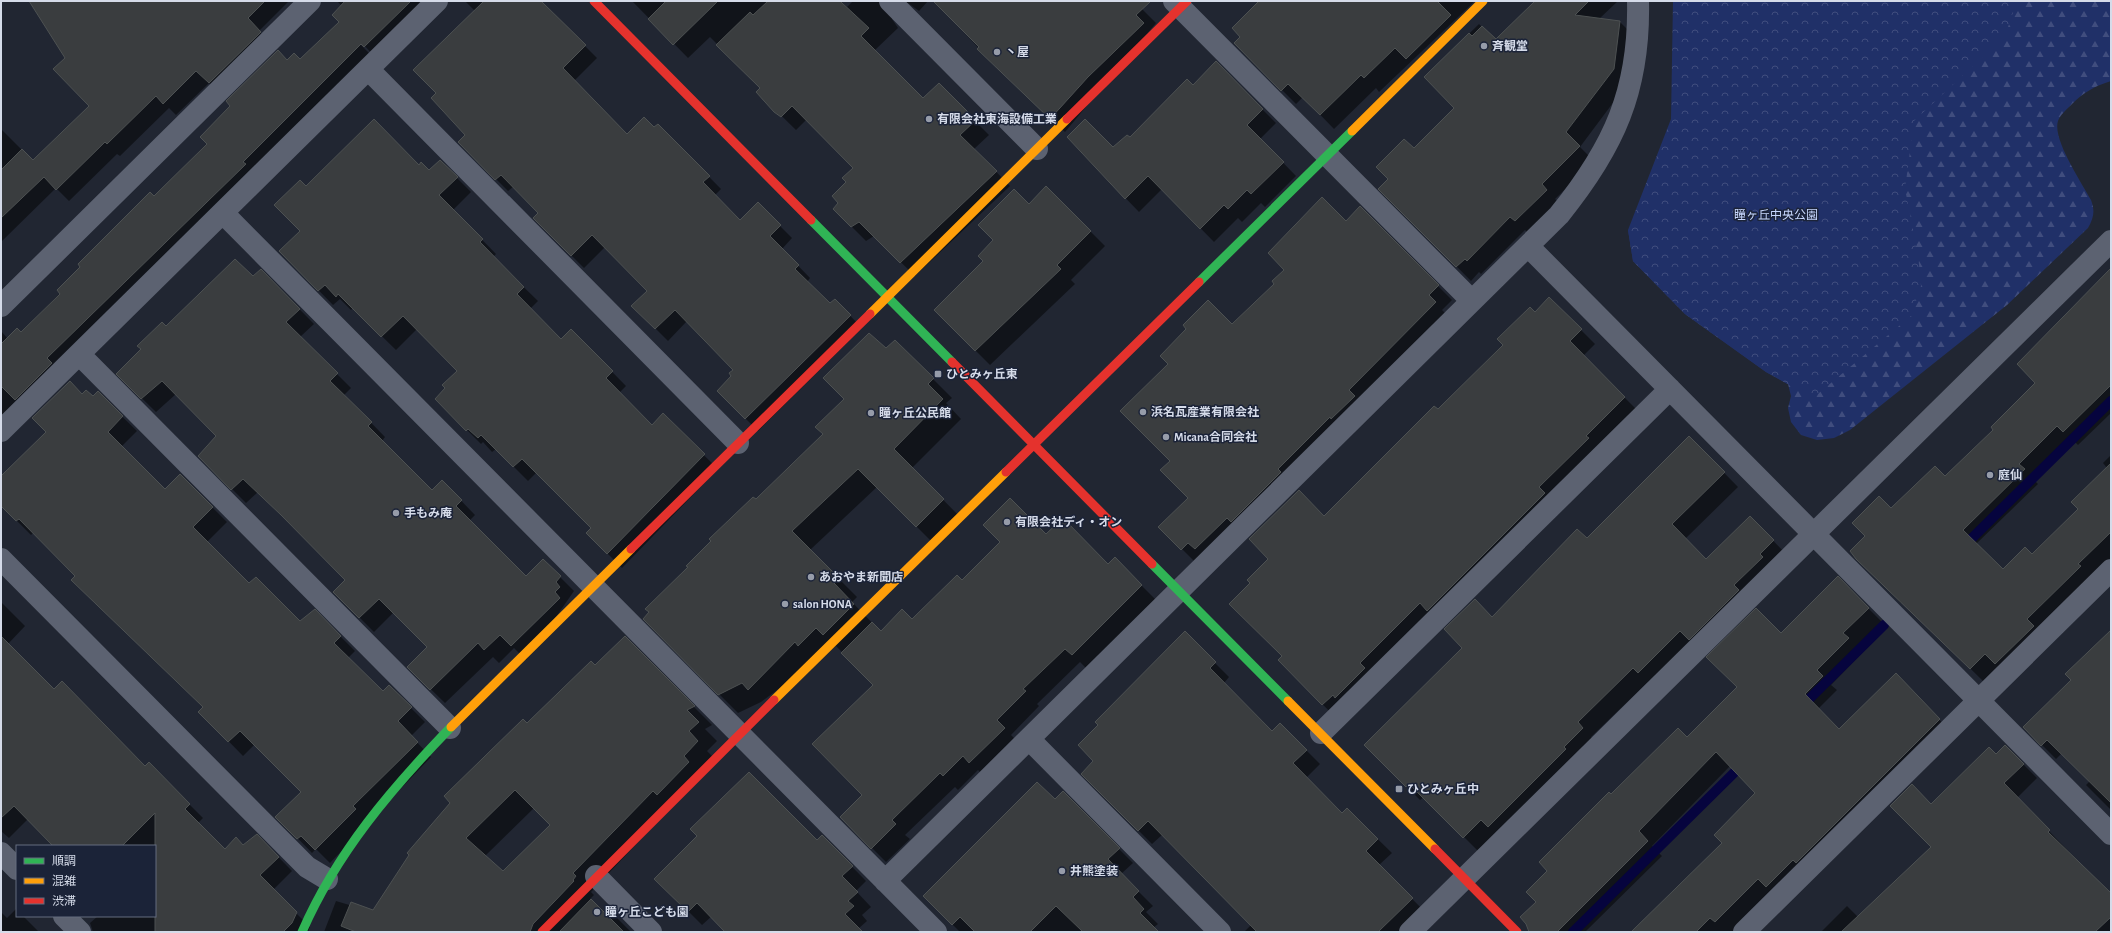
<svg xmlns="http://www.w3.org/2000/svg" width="2112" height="933" font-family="'Alegreya Sans','Noto Sans JP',sans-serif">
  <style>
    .forest { fill: url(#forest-firs) }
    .park { fill: url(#park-crowns) }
    .shadow { fill: #0007; fill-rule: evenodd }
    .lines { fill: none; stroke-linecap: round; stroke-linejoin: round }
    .stream { stroke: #06043e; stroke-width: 10 }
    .building { fill: #3a3d3f; stroke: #4d5152; fill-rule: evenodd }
    .street { stroke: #5c6271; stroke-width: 22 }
    .fast { stroke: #30b455; stroke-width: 9 }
    .slow { stroke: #ff9f0a; stroke-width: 9 }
    .jam { stroke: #e5322d; stroke-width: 9 }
    .poi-dot { fill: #969ca9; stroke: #1b2338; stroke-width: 1.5 }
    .labels { text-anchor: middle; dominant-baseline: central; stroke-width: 3; stroke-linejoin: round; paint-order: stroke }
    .poi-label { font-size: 12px; font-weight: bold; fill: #d5dbe9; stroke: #1b2338; text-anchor: start }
    .park-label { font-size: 12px; fill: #c6d6fd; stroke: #1b2338 }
  </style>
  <defs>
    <pattern id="forest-firs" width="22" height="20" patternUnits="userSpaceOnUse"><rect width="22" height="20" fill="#203068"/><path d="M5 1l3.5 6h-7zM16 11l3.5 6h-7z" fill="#404d7e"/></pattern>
    <pattern id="park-crowns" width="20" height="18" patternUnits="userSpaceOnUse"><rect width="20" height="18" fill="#203068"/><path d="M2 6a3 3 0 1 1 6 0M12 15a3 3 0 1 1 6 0" fill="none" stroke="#404d7e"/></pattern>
  </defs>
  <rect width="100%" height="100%" fill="#212632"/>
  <path class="forest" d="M1952 1H2111V81C2095 86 2084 92 2072 104 2067 109 2060 115 2058 121 2052 139 2082 183 2091 200 2095 211 2094 217 2088 228L2007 305 1850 430 1834 438 1817 440 1801 435 1791 422 1788 408 1791 396 1788 384 1766 372 1685 314 1633 261 1628 230 1868 173Z"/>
  <path class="park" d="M1673 1H2017L2007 30 1992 48 1914 121 1905 189 1918 254 1921 286 1911 316 1813 398 1766 372 1685 314 1633 261 1628 230 1671 119Z"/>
  <path class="shadow" d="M30 1H289L259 31 272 45 222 95 209 83 176 115 169 108 120 156 117 154 69 201 56 188 1 242V129L33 161 91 106 67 58Z
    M337 1H435L377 59 362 43 360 44 373 57 1 420V331L8 339 21 333 287 62 300 61 340 22 342 6Z
    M465 1H540L597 58 574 81 627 135 654 129 658 125 721 189 715 195 740 221 758 204 792 238 782 249 810 278 807 282 830 305 835 300 862 328 758 431 718 391 733 376 734 370 687 321 668 341 633 306 648 291 605 247 584 268 534 218 539 213 513 187 508 191 459 142 466 135 437 93 475 11Z
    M632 1H841L847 7 853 1H928L919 11 908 3H901L892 13V19L898 28 875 50 924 100 953 99 989 135 974 149 1010 186 915 276 874 236 866 241 834 209 840 203 854 168 807 119 796 130 757 92 761 88 710 37 688 58Z
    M934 1H1134L1156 23 1065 132 993 63Z
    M1260 1H1475L1379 92 1376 88 1334 129 1303 97 1296 104 1235 43 1242 37Z
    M1536 1H1618L1599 19 1620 22 1634 36 1627 84 1580 147 1594 161 1555 199 1561 204 1530 235 1525 230 1481 274 1479 272 1471 281 1380 189 1414 150 1456 108 1425 77 1479 24 1496 41Z
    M1216 63 1276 123 1260 139 1296 176 1265 207 1261 203 1242 222 1238 218 1214 242 1162 189 1139 212 1081 152 1113 149 1130 139 1193 86Z
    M440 161 471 192 453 210 496 254 493 257 538 301 530 309 561 340 571 330 626 386 619 393 652 426 663 415 718 469 622 568 587 533 592 528 536 473 528 481 496 449 492 452 483 442 481 444 436 399 447 388 459 371 417 329 396 350 353 308 351 310 340 299 333 305 280 251 302 231 306 187 419 166 430 172Z
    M1046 187 1105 246 1071 280 1075 284 990 365 935 310 985 261 1029 205Z
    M1360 208 1452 300 1442 310 1449 317 1196 563 1160 527 1189 498 1171 461 1232 325Z
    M2111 269V413L2078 445 2072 439 2032 478 2038 484 1976 544 2003 571 2032 555 2079 509 2107 468 2103 463 2111 455V559L1984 682 1903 602 1901 603 1851 551 1891 510 1945 478 1995 430 2036 383Z
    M261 270 314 324 300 337 351 388 344 395 385 437 382 441 432 491 442 481 475 515 469 521 526 577 543 560 574 591 526 660 514 648 499 663 493 657 445 703 408 667 428 647 394 612 374 632 334 592 346 580 292 525 258 492 246 503 199 456 217 436 176 394 156 412 117 374 166 328 253 278Z
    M1549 298 1595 344 1583 356 1639 412 1337 719 1279 660 1283 656 1324 517 1438 410Z
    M895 341 952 398 946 403 961 419 912 468 962 519 935 545 877 487 810 550 857 597 852 602 881 632 912 621 962 581 1046 536 1108 565 1115 559 1156 600 1087 669 1080 662 1037 704 1039 706 1011 735 1019 743 984 776 978 770 958 790 955 787 905 835 910 839 886 862 841 817 864 795 874 685 836 646 761 702 738 713 644 619 756 501 824 434 845 399Z
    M98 393 137 431 121 447 165 490 180 475 227 522 207 542 249 584 300 622 315 611 355 651 348 658 383 692 389 686 425 722 411 736 431 757 330 863 316 849 312 853 277 817 302 792 255 744 243 756 200 712 204 708 34 532 31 535 1 505V478L82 395 93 398Z
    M1689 437 1738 487 1685 539 1706 560 1750 517 1787 555 1652 686 1648 682 1591 737 1596 742 1478 851 1424 797 1420 800 1365 745 1492 618 1587 540Z
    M1838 578 1882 622 1857 648 1862 653 1831 685 1837 690 1818 709 1839 730 1910 689 1953 734 1773 893 1733 932H1635L1724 843 1757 793 1730 766 1652 846 1662 856 1585 932H1547L1537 902 1548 871 1611 796 1687 738 1738 688 1781 634Z
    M1 602 25 626 8 644 54 690 145 767 149 764 203 818 198 823 225 850 243 846 257 835 292 871 273 890 310 927 308 932H93L90 923 98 916H155V846H55L28 819 9 838 1 831Z
    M2111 631V810L2086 785 2090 781 2062 753 2056 759 2024 727 2073 680Z
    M1185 633 1229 677 1224 683 1272 732 1280 724 1320 764 1306 778 1342 814 1347 809 1392 853 1379 865 1426 913 1406 932H1244L1251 925 1162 835 1152 844 1082 774 1095 761Z
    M625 638 712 725 705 729 717 741 707 751 716 760 591 892 594 895 590 899 605 914 609 910 631 932H324L336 901 373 912 527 725 595 667ZM534 808 551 825 503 872 485 856Z
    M2005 746 2037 778 2017 798 2111 895V932H1821L1847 906 1858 917 1933 847 1931 805Z
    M1063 793 1133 863 1121 874 1153 906 1146 912 1158 924 1153 928 1158 932H977L975 930 972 932H960L924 896 1055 801Z
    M822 836 866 881 856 891 871 907 862 915 867 921 858 929 861 932H727L712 916 702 925 656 879 817 842Z
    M16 909 17 916H23L39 932H1V912L7 918Z"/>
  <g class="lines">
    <path class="stream" d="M1963 547 2111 401
      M1801 707 1884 625
      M1573 932 1744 763"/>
  </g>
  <path class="building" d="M29 1H265L248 18 261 32 209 83 196 71 163 104 156 96 107 144 105 142 56 190 44 177 1 218V170L22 149 33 160 89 106 53 69 65 58Z
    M345 1H411L364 47 361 44 243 162 246 164 47 358 52 363 15 400 1 386V344L17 328 21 332 60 294 57 290 80 267 78 264 150 192 154 196 207 144 200 137 230 106 226 101 278 50 287 60 294 53 300 59 339 22 332 15Z
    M484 1H541L586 45 563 68 627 134 644 117 654 127 658 124 710 176 703 182 740 220 758 202 781 225 770 236 799 265 795 269 830 303 835 299 851 315 745 419 717 391 731 376 729 373 733 370 675 310 655 329 631 306 647 291 592 235 571 256 533 218 538 213 501 175 495 180 458 142 465 135 431 98 436 93 413 70Z
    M666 1H718L673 45 648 19Z
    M768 1H840L869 28 861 36 923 98 939 83 976 120 960 135 997 171 900 263 859 222 851 227 833 209 838 203 832 196 846 182 842 178 853 168 792 106 781 117 774 112 756 92 760 88 716 45 750 12 753 15Z
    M933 1H1151L1136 15 1144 23 1088 77 1050 119 977 49 979 47Z
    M1259 1H1437L1451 15 1406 59 1395 48 1364 78 1361 75 1320 115 1288 84 1281 91 1234 43 1240 37 1232 28Z
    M1535 1H1589L1575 15 1620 21 1614 69 1566 132 1580 146 1542 184 1547 190 1515 221 1510 217 1467 261 1465 259 1456 267 1378 189 1388 179 1376 167 1404 139 1414 148 1454 108 1424 77 1469 33 1472 36 1482 26 1496 39Z
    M1216 61 1263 109 1247 125 1284 162 1251 194 1247 190 1228 209 1224 205 1200 229 1148 176 1125 199 1067 137 1085 119 1113 147 1127 135 1130 137 1187 79 1193 85Z
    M374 119 419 165 421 162 429 170 440 160 458 177 439 195 483 239 480 242 524 287 517 294 561 339 571 329 613 371 606 378 652 425 663 413 705 454 607 554 586 533 591 528 522 459 513 467 481 435 478 438 468 429 466 431 435 399 445 388 442 385 457 371 403 316 381 337 338 294 336 297 325 285 318 291 279 251 300 231 274 205 300 180 306 186Z
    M1046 186 1091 231 1057 265 1061 269 975 351 934 310 983 261 978 256 993 240 978 225 1014 189 1029 204Z
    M1322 197 1346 221 1360 206 1439 285 1429 295 1436 302 1349 390 1355 396 1331 419 1330 417 1278 469 1281 472 1231 522 1227 518 1195 549 1188 543 1181 550 1158 527 1188 498 1160 470 1170 461 1120 411 1168 364 1160 356 1186 329 1183 325 1208 300 1232 324 1274 284 1272 281 1284 270 1268 253Z
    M235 259 253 276 261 269 300 309 286 322 338 373 330 381 372 422 368 426 432 490 442 480 462 500 456 506 526 576 543 559 561 576 556 582 560 587 555 592 560 598 511 646 500 635 484 650 478 643 430 690 407 667 427 647 379 599 359 618 333 592 345 580 281 515 243 479 231 490 198 456 216 436 162 381 141 399 116 374 141 349 137 346 162 322 166 326Z
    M2111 268V385L2063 432 2057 426 2019 464 2025 469 1963 530 2003 569 2025 547 2032 554 2078 509 2071 502 2111 463V532L2078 564 2081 566 2027 619 2034 626 1995 664 1985 654 1970 669 1856 559 1850 551 1865 536 1852 523 1879 496 1891 508 1935 466 1945 476 1993 430 1991 427 2035 383 2017 364Z
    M1549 297 1582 329 1570 341 1625 397 1586 436 1589 438 1539 487 1545 493 1427 611 1420 603 1360 663 1365 668 1335 698 1333 695 1322 705 1278 660 1282 656 1229 604 1250 583 1247 580 1268 559 1249 539 1299 490 1324 516 1434 406 1438 409 1503 345 1497 339 1530 307 1535 312Z
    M869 333 886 348 895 340 934 378 928 384 943 399 894 449 944 499 916 527 858 469 792 531 839 578 834 583 854 604 823 635 816 628 798 646 795 642 748 690 742 683 718 695 643 619 649 612 645 609 688 567 686 566 711 541 709 539 753 497 756 499 823 434 815 427 844 399 823 378Z
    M70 381 82 394 86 390 93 396 98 391 123 416 108 432 165 489 180 474 213 507 193 527 249 583 256 577 300 621 315 609 341 636 334 643 383 691 389 685 412 707 398 721 418 742 353 806 356 809 315 850 301 836 297 839 275 817 301 792 240 731 228 742 198 712 203 707 71 580 75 576 19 519 16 521 1 506V476L46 432 32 418Z
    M1689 436 1725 472 1672 524 1706 559 1750 516 1774 540 1760 554 1763 557 1734 585 1739 590 1689 640 1680 631 1638 673 1633 668 1578 722 1583 728 1564 747 1566 749 1488 827 1481 820 1463 838 1409 784 1406 787 1364 745 1462 648 1444 629 1475 599 1492 617 1577 529 1587 538Z
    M1010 498 1046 534 1063 518 1108 564 1115 557 1142 585 1072 655 1065 649 1023 689 1026 691 997 720 1005 728 969 763 963 756 943 776 940 773 892 820 896 824 871 849 840 817 862 795 812 744 873 685 841 653 872 622 881 631 902 609 912 619 957 575 962 580 1000 542 983 525Z
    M1838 576 1869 608 1843 633 1849 638 1817 670 1823 676 1805 694 1839 729 1896 673 1940 719 1796 863 1793 860 1766 887 1758 879 1715 922 1710 918 1696 932H1631L1722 843 1714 835 1755 793 1716 752 1639 831 1648 841 1557 932H1529L1526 924 1520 917 1536 902 1526 892 1547 871 1539 862 1609 792 1611 794 1678 728 1687 737 1737 687 1706 657 1756 608 1781 633Z
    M2111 630V803L2047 740 2041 746 2023 727 2071 680 2065 674Z
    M1185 631 1216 662 1210 668 1272 731 1280 723 1307 750 1293 763 1342 813 1347 808 1378 839 1366 851 1413 898 1378 932H1257L1148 821 1138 831 1081 774 1093 761 1078 745 1098 725 1095 722Z
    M1 636 54 689 62 681 145 766 149 762 190 804 185 809 225 849 236 837 243 845 257 834 279 857 260 875 297 912 292 923 283 932H155V813L122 846H53L14 806 1 818Z
    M625 636 695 706 687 710 699 722 689 731 698 741 684 756 689 762 657 795 653 791 573 873 576 876 573 880 574 881 533 924 530 932H356L341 926 351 902 373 910 409 855 407 853 450 803 444 796 523 719 527 723 591 661 595 665ZM515 790 550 825 503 871 466 838Z
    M2005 745 2024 764 2004 783 2050 830 2048 832 2111 893V917L2095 932H1841L1931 847 1890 806 1912 784 1931 804 1989 747 1996 754Z
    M749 772 817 840 822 835 853 866 842 876 858 892 848 901 854 906 845 914 863 932H725L697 903 688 912 654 879 697 836 690 829Z
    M1037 782 1055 799 1063 791 1120 848 1108 859 1139 891 1133 897 1144 909 1140 913 1159 932H1083L1056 906 1030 932H975L960 917 952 925 923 896Z
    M591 899 624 932H559Z"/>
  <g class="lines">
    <path class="street" d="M890 1 1037 149
      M1174 1 1472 301
      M368 69 738 443
      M223 213 936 932
      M1528 246 2111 834
      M1 306 310 1
      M79 354 450 728
      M1 431 437 1
      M1 559 307 867 327 879
      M1321 733 1670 389
      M1029 739 1220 932
      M1 853 17 869
      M596 876 651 932
      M885 881 1559 215C1614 147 1640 90 1638 1
      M64 916 80 932
      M1410 932 2111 241
      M1744 932 2111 570"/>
    <path class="fast" d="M811 220 952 362
      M1199 282 1352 131
      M1152 564 1288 701
      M302 932C337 852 391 789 451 727"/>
    <path class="slow" d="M1352 131 1483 1
      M870 314 1067 119
      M774 700 1006 472
      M1288 701 1435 849
      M451 727 631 549"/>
    <path class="jam" d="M594 1 811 220
      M1067 119 1187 1
      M952 362 1152 564
      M1006 472 1199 282
      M631 549 870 314
      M1435 849 1517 932
      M542 932 774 700"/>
  </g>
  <g class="poi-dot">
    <circle cx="1484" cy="46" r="4"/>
    <circle cx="997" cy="52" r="4"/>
    <circle cx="929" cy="119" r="4"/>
    <rect x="934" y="370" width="8" height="8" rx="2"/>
    <circle cx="1143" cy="412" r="4"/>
    <circle cx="871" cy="413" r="4"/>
    <circle cx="1166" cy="437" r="4"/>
    <circle cx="1990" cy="475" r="4"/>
    <circle cx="396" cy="513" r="4"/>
    <circle cx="1007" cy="522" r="4"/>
    <circle cx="811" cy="577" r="4"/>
    <circle cx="785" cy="604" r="4"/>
    <rect x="1395" y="785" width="8" height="8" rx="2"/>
    <circle cx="1062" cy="871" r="4"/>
    <circle cx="597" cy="912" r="4"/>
  </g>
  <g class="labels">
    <g class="poi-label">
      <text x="1492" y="46">斉観堂</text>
      <text x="1005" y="52">丶屋</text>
      <text x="937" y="119">有限会社東海設備工業</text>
      <text x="946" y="374">ひとみヶ丘東</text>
      <text x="1151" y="412">浜名瓦産業有限会社</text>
      <text x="879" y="413">瞳ヶ丘公民館</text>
      <text x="1174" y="437">Micana合同会社</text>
      <text x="1998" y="475">庭仙</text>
      <text x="404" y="513">手もみ庵</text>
      <text x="1015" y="522">有限会社ディ・オン</text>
      <text x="819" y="577">あおやま新聞店</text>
      <text x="793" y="604">salon HONA</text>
      <text x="1407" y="789">ひとみヶ丘中</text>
      <text x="1070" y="871">井熊塗装</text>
      <text x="605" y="912">瞳ヶ丘こども園</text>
    </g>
    <g class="park-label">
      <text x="1776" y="215">瞳ヶ丘中央公園</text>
    </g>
  </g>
  <rect width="2112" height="933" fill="none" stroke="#d5dbe9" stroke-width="4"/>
  <rect x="16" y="845" width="140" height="72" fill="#1b2338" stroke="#656d7f"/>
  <rect x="24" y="858" width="20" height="6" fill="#30b455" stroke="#656d7f"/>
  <text x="52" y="865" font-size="12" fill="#d5dbe9">順調</text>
  <rect x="24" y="878" width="20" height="6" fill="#ff9f0a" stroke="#656d7f"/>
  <text x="52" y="885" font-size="12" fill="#d5dbe9">混雑</text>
  <rect x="24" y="898" width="20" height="6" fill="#e5322d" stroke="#656d7f"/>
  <text x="52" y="905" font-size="12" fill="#d5dbe9">渋滞</text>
</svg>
